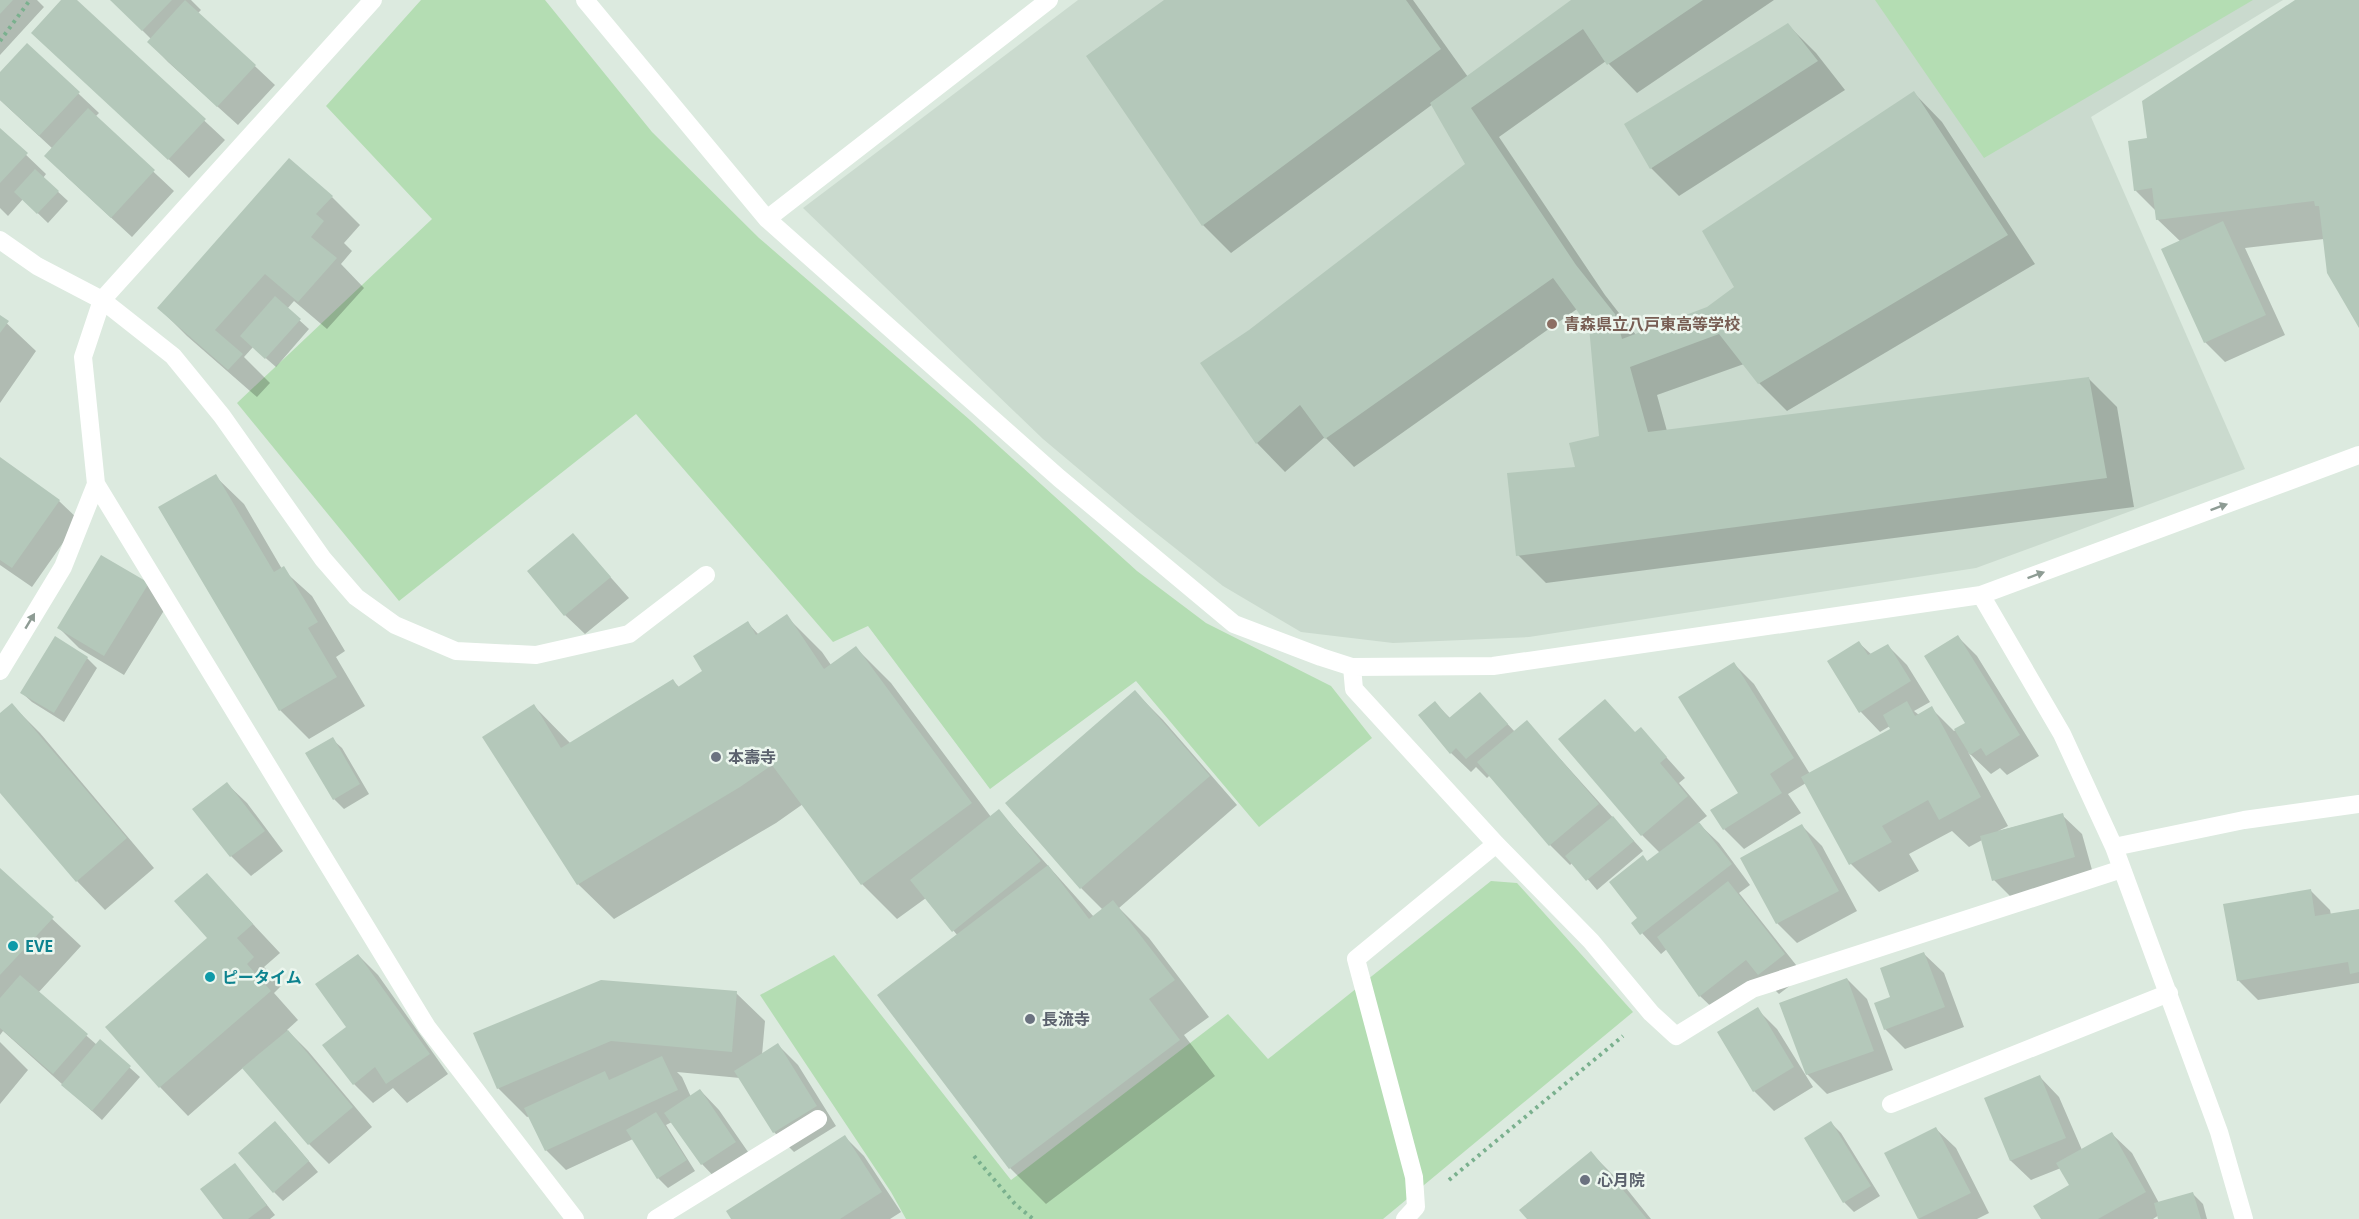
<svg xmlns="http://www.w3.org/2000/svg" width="2359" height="1219" font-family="'Noto Sans','Noto Sans JP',sans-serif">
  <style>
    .built { fill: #cadace }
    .green { fill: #b4ddb3 }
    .shadow { fill: #0003 }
    .building { fill: #b4c8ba }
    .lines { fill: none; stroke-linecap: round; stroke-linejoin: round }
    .path { stroke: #7ab08e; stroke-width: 4; stroke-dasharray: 3 4.5; stroke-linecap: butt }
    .minor { stroke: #fff; stroke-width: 18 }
    .oneway { fill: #8e9c94 }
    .education-dot { fill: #8d6e63; stroke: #ecf6ee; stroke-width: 2 }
    .worship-dot { fill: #6b7280; stroke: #ecf6ee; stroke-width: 2 }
    .culture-dot { fill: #0f9aa8; stroke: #ecf6ee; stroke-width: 2 }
    .labels { text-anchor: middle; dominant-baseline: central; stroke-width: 5; stroke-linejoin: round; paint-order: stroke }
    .education-label { font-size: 16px; font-weight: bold; fill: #785e54; stroke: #ecf6ee; text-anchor: start }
    .worship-label { font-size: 16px; font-weight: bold; fill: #5b616d; stroke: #ecf6ee; text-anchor: start }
    .culture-label { font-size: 16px; font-weight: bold; fill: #0d838f; stroke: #ecf6ee; text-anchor: start }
  </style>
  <rect width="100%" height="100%" fill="#dceadf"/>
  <path class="built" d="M1078 0H2283L2091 117 2245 469 1976 568 1529 637 1393 643 1301 632 1223 586 1137 518 1043 439 803 208Z"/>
  <path class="green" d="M421 0H545L652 132 759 238 970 420 1137 571 1206 623 1331 686 1372 738 1259 827 1136 681 990 789 868 626 833 642 636 414 399 601 237 403 432 219 326 106Z
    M1875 0H2253L1984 158Z
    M1491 881 1517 883 1633 1012 1383 1219H906L891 1192 760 995 834 955 1011 1180 1228 1014 1268 1059Z"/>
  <path class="shadow" d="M0 0H37L44 7 0 55Z
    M63 0H75L225 140 189 178 33 33Z
    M112 0H191L201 10 198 13 275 85 238 125 168 62 149 42 151 39Z
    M1166 0H1413L1468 77 1574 0H1774L1637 93 1606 61 1499 137 1605 295 1636 335 1708 308 1736 288 1914 93 1942 122 2035 264 1787 411 1759 383 1744 364 1657 395 1667 431 2088 378 2117 407 2134 507 1546 583 1518 555 1600 437 1590 326 1577 309 1354 467 1325 437 1285 472 1257 443 1250 331 1467 164 1433 104 1231 253 1203 225Z
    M2312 0H2359V325L2324 239 2245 248 2285 335 2225 362 2205 342 2181 242 2157 219V212L2135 190 2148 139Z
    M1788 25 1816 53 1845 90 1679 196 1651 168Z
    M27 45 99 113 95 117 174 191 132 237 66 176 53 149 0 100V74Z
    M0 130 46 174 43 178 68 201 48 223 23 199 8 216 0 208Z
    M332 197 360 225 344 243 352 251 341 264 364 288 327 329 294 301 287 309 309 329 276 367 253 347 244 357 270 383 257 397 187 336 159 308Z
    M0 317 36 351 0 403Z
    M0 459 59 501 79 520 32 587 0 565Z
    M215 476 244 504 282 569 312 596 345 651 336 657 365 706 309 739 280 710Z
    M573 535 629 598 585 634 565 615Z
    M148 584 168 604 124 675 79 648 59 628Z
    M786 616 822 652 831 665 856 648 891 683 991 817 999 811 1094 917 1103 910 1081 888 1135 692 1163 720 1237 805 1119 908 1149 938 1209 1017 1184 1035 1215 1076 1046 1204 1010 1168 958 936 926 898 897 919 862 884 803 804 776 823 614 919 578 884 534 706 571 744 673 681 680 688 704 672 748 623 759 635Z
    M1958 637 1977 656 2039 756 2007 775 2000 768 1991 774 1968 752 2008 826 1998 831 2062 815 2082 834 2094 877 2014 900 1994 880 1982 840 1969 847 1952 831 1909 854 1919 871 1879 892 1851 864 1806 783 1788 794 1801 813 1744 849 1724 829 1740 794 1734 664 1754 684 1810 774 1892 729 1890 726 1880 732 1861 712 1859 643 1872 655 1888 646 1907 665 1930 702 1914 711 1919 715 1931 708 1954 731 1967 723Z
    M87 658 97 668 64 722 32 702 22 693Z
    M1480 694 1515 732 1527 722 1643 851 1597 890 1573 862 1570 865 1550 845 1490 775 1487 778 1476 767 1471 772 1451 753 1435 703 1451 719Z
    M12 705 40 733 154 868 105 910 77 881 0 790V715Z
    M1641 729 1685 778 1679 783 1707 816 1698 823 1719 843 1750 885 1739 893 1804 975 1779 994 1765 980 1720 1015 1700 996 1667 949 1661 954 1633 923 1639 918 1648 863 1660 853 1642 835 1636 733Z
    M332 739 342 748 369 794 344 809 334 799Z
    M227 784 247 803 283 851 251 876 231 856Z
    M1802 826 1822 846 1857 911 1797 943 1777 923 1742 859Z
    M0 870 81 946 38 993 97 1045 100 1041 140 1077 102 1120 3 1031 0 1035Z
    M207 875 280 953 264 967 281 986 274 993 298 1020 287 1030 308 1051 372 1127 329 1164 309 1144 244 1067 188 1116 160 1087 107 1028 209 938Z
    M2311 891 2330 910 2331 915 2359 910V983L2258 1000 2238 980Z
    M1924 954 1944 973 1964 1027 1905 1049 1885 1029 1892 998Z
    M358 955 378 975 448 1074 407 1103 393 1088 373 1103 354 1084 348 1027Z
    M1847 979 1867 999 1893 1070 1827 1094 1807 1074Z
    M736 993 765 1021 762 1055 778 1045 798 1065 836 1126 794 1152 774 1132 740 1078 677 1072 682 1077 691 1097 700 1090 719 1110 755 1162 721 1184 702 1164 672 1122 666 1125 695 1171 668 1188 658 1178 633 1139 566 1170 546 1150 530 1116 527 1117 498 1088 475 1034Z
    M1757 1009 1777 1029 1813 1087 1774 1111 1754 1091Z
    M0 1042 28 1070 0 1104Z
    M2040 1077 2059 1097 2082 1150 2112 1134 2132 1153 2159 1203 2193 1194 2203 1204 2207 1219H2160L2159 1215 2153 1219H2043L2071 1186 2061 1168 2031 1180 2011 1161 1986 1099Z
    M1831 1123 1841 1133 1880 1196 1854 1212 1844 1202Z
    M1936 1129 1956 1148 1989 1213 1977 1219H1919L1886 1154Z
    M285 1133 318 1172 283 1201 274 1192Z
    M845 1137 864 1156 901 1212 890 1219H733Z
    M1591 1153 1626 1188 1651 1219H1529Z
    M235 1165 275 1215 270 1219H225Z"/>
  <path class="building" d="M0 0H13L0 14Z
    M61 0H77L206 119 168 160 31 33Z
    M110 0H172L142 31Z
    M185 0 256 65 217 107 147 42Z
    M1164 0H1406L1441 49 1202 226 1086 56Z
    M1571 0H1703L1607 65 1583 29 1471 108 1576 265 1615 314 1622 339 1707 307 1734 287 1702 231 1914 91 2008 235 1758 384 1719 334 1630 367 1648 432 2089 377 2107 478 1516 556 1507 473 1575 467 1569 443 1599 436 1589 327 1553 278 1325 439 1300 405 1256 444 1200 363 1249 330 1465 164 1430 103Z
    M2295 0H2359V328L2327 273 2319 206H2315L2314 201 2156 220 2152 188 2134 191 2128 141 2147 138 2142 101Z
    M1788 23 1818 61 1650 169 1624 124Z
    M27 43 80 92 39 136 0 100V72Z
    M88 108 155 170 111 218 44 156Z
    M0 128 28 153 0 183Z
    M289 158 333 196 316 214 324 221 311 237 337 258 298 302 265 274 215 330 243 354 228 370 157 308Z
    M35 169 59 191 37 214 14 192Z
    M2223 221 2266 315 2204 343 2161 249Z
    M275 296 301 319 265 359 240 336Z
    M0 315 9 321 0 333Z
    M0 457 60 500 12 568 0 560Z
    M216 474 274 572 284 566 318 622 308 628 337 677 279 711 158 507Z
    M573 533 611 577 564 616 527 571Z
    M101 555 149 583 104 656 57 628Z
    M787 614 824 669 856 646 972 803 861 885 772 765 740 787 577 885 482 737 534 704 561 748 673 679 678 687 702 671 693 656 748 621 756 635Z
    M1958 635 2020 735 1986 756 1981 748 1970 755 1954 729 1965 723 1924 656Z
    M55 636 88 657 54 713 20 693Z
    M1859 641 1868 655 1888 644 1911 681 1859 713 1827 661Z
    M1734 662 1794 758 1770 774 1782 793 1723 830 1710 810 1738 793 1678 697Z
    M1135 690 1210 776 1080 889 1005 803Z
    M1480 692 1508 724 1466 759 1456 748 1450 754 1418 715 1435 701 1449 718Z
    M1605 699 1635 732 1641 727 1667 757 1660 763 1688 796 1641 836 1558 739Z
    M1907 701 1915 716 1932 706 1981 797 1939 820 1928 800 1882 826 1892 842 1849 865 1801 777 1890 729 1883 715Z
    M12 703 127 838 76 882 0 793V713Z
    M1527 720 1599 804 1549 846 1477 762Z
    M333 737 360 784 333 800 305 753Z
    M227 782 265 831 230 857 192 809Z
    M999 809 1041 861 952 932 910 880Z
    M2063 813 2075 857 1992 881 1980 836Z
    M1613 816 1634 841 1586 881 1565 856Z
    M1699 822 1732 864 1640 935 1631 923 1637 918 1609 882 1643 855 1647 861Z
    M1802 824 1839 891 1776 924 1740 858Z
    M1048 865 1089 919 1113 900 1175 980 1149 999 1180 1040 1009 1169 877 995Z
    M0 868 54 917 0 975Z
    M207 873 253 924 237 938 254 957 247 964 271 991 159 1088 105 1027 207 938 174 901Z
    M1728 881 1785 954 1758 975 1746 960 1699 997 1657 937Z
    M2311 889 2315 916 2359 909V972L2350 974 2348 962 2237 981 2223 904Z
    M1924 952 1945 1007 1884 1030 1874 1003 1890 997 1880 968Z
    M358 954 430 1054 386 1084 375 1067 353 1085 322 1045 346 1027 315 984Z
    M20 975 88 1034 53 1074 0 1028V998Z
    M1847 978 1874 1051 1806 1075 1779 1003Z
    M601 980 737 991 732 1052 611 1041 497 1089 473 1033Z
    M1758 1007 1794 1067 1753 1092 1717 1032Z
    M288 1030 353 1107 308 1145 242 1068Z
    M100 1039 131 1066 92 1111 61 1085Z
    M778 1043 817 1106 773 1133 734 1071Z
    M662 1056 678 1090 545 1151 524 1108 605 1071 609 1080Z
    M2040 1075 2066 1138 2010 1161 1984 1098Z
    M700 1089 736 1142 701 1165 664 1113Z
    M656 1112 687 1160 657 1179 626 1130Z
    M275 1121 309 1161 273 1193 238 1153Z
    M1831 1121 1871 1186 1843 1203 1804 1138Z
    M1936 1127 1971 1193 1918 1219 1884 1153Z
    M2112 1132 2146 1192 2098 1219H2041L2033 1206 2069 1185 2056 1163Z
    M845 1135 882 1192 840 1219H731L726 1211Z
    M1591 1151 1647 1219H1527L1519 1210Z
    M235 1163 267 1205 248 1219H223L200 1189Z
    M2193 1192 2201 1219H2158L2154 1203Z"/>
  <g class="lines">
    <path class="path" d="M0 41 30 0
      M974 1156 1015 1204 1033 1219
      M1449 1180 1623 1036"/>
    <path class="minor" d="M373 0 102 300 83 357 96 484 427 1027 575 1219
      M585 0 767 219 1059 478 1234 624 1321 657 1352 667 1493 666 1981 595 2359 455
      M767 219 1049 0
      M0 240 37 266 102 300 173 356 222 416 323 559 356 597 395 625 456 651 536 655 629 634 706 575
      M1981 595 2062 734 2114 847 2219 1132 2244 1219
      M1352 667 1354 689 1496 844 1591 941 1651 1013 1676 1036 1752 989 2122 869
      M0 671 63 567 96 484
      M2114 847 2244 820 2359 804
      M1891 1104 2169 993
      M656 1219 818 1119
      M1405 1219 1416 1207 1414 1177 1356 959 1496 844"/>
  </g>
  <defs><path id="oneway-solid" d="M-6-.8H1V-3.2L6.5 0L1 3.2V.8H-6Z" transform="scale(1.5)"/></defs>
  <g class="oneway">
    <use href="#oneway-solid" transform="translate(2219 507) rotate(-20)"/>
    <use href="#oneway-solid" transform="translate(2036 575) rotate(-20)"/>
    <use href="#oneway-solid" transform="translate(30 621) rotate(-59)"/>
  </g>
  <circle class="education-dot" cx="1552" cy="324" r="6"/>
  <g class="worship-dot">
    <circle cx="716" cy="757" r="6"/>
    <circle cx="1030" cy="1019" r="6"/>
    <circle cx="1585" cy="1180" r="6"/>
  </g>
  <g class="culture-dot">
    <circle cx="13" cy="946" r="6"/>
    <circle cx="210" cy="977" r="6"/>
  </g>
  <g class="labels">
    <g class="education-label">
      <text x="1564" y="324">青森県立八戸東高等学校</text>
    </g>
    <g class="worship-label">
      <text x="728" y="757">本壽寺</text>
      <text x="1042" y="1019">長流寺</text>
      <text x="1597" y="1180">心月院</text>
    </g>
    <g class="culture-label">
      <text x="25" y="946">EVE</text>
      <text x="222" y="977">ピータイム</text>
    </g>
  </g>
</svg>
